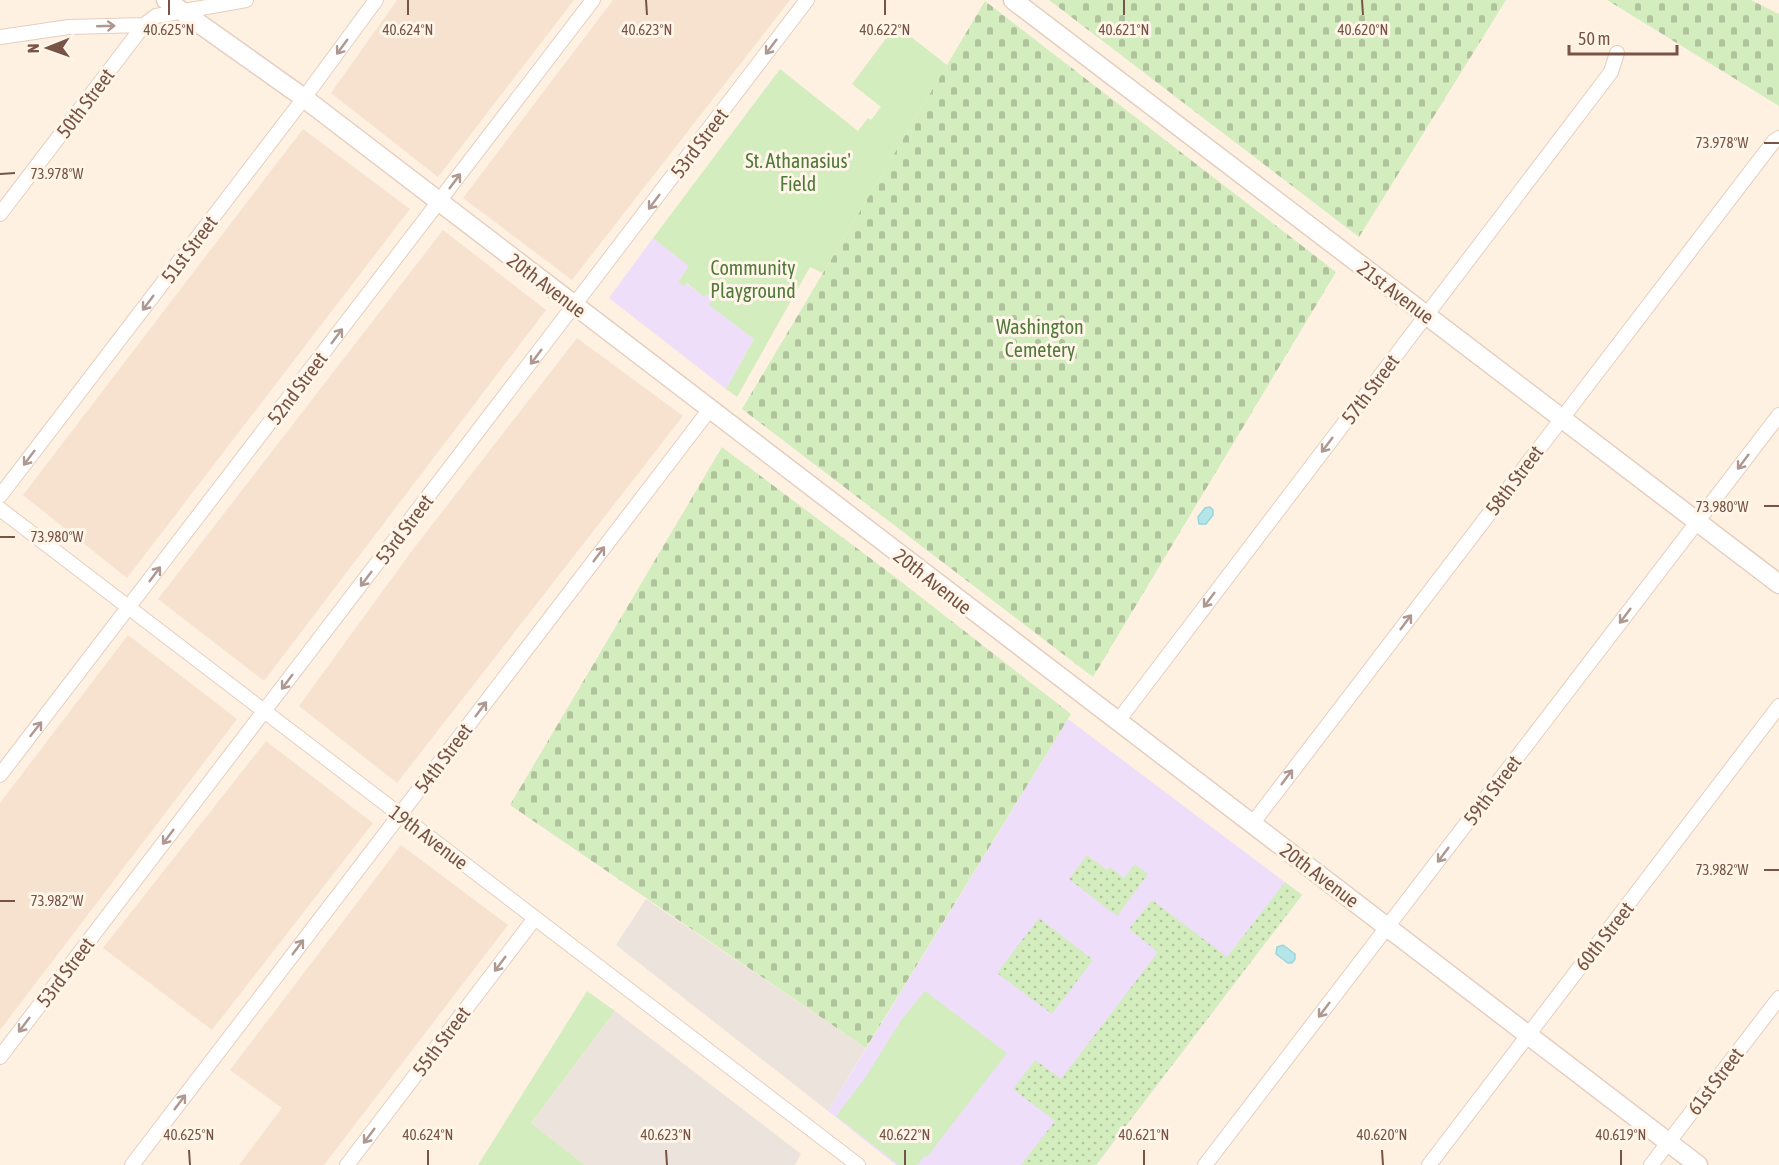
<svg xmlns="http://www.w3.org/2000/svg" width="1779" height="1165" font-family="'Asap Condensed',sans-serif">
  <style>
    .residential { fill: #f6e2cf }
    .industrial { fill: #ede3dd }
    .education { fill: #eedefa }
    .grass { fill: url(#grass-dots) }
    .cemetery { fill: url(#cemetery-stones) }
    .park { fill: #d4edbf }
    .water { fill: #b4e5e9; stroke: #99d6dc; stroke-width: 1.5 }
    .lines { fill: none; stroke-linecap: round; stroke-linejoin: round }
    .minor-casing { stroke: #e5cebf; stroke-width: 16 }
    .tertiary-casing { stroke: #e5cebf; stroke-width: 21 }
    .minor { stroke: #fff; stroke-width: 14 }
    .tertiary { stroke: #fff; stroke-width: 18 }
    .oneway { stroke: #ae9890 }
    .ticks { fill: none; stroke: #785446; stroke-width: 2 }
    .labels { text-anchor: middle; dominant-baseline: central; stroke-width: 6; stroke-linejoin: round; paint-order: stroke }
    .street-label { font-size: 20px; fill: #785446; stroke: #fff5e9 }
    .park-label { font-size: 20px; fill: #51793a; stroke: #fff5e9 }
    .ticks-label { font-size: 15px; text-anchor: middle; fill: #785446; stroke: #fff5e9; stroke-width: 6; stroke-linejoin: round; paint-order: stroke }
  </style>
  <defs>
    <pattern id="grass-dots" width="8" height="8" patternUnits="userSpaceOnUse" patternTransform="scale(1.5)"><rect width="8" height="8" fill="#d4edbf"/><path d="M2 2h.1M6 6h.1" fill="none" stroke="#b1c39d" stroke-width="1.8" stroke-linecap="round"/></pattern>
    <pattern id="cemetery-stones" width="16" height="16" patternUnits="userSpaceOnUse" patternTransform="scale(1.5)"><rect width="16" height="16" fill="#d4edbf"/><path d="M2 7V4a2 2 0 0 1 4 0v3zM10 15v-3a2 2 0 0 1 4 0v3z" fill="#b1c39d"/></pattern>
  </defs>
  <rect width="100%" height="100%" fill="#fef1e1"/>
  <path class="residential" d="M397 0H574L438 177 331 93Z
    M613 0H790L572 280 463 198Z
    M303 129 410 209 127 578 23 495Z
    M443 230 546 310 264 681 158 599Z
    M577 338 683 416 397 783 299 706 411 552Z
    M128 635 237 719 0 1030V803Z
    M266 741 373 823 212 1030 103 948Z
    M401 845 508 925 324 1165H239L282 1108 230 1070Z"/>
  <path class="industrial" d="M646 899 866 1048 828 1111 616 945Z
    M615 1011 801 1154 795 1165H585L531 1123Z"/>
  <path class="education" d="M653 238 690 266 678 281 686 283 704 297 707 293 714 299 710 305 754 339 726 389 609 298Z
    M1068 719 1302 895 1096 1165H896L828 1111Z"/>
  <path class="grass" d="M1087 855 1107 870 1110 867 1124 878 1135 864 1148 874 1117 916 1069 879Z
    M1285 882 1302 895 1096 1165H1021L1055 1121 1013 1089 1035 1060 1061 1079 1158 952 1129 929 1152 900 1227 957Z
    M1039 918 1093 960 1052 1014 997 973Z"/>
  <path class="cemetery" d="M1049 0H1506L1359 237Z
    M1607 0H1751L1779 14V106Z
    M985 1 1336 272 1093 677 742 409Z
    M722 447 890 573 1071 714 866 1048 510 805Z"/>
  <path class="park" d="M896 25 947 65 823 273 810 267 737 397 726 389 754 339 709 305 713 299 707 294 704 297 687 283 684 286 678 282 689 266 653 238 780 69 858 131 868 118 871 120 881 107 852 84Z
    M587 991 615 1011 531 1123 585 1165H478Z
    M925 991 1007 1053 927 1157 925 1155 917 1165H899L836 1116 865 1078 902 1019Z"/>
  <path class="water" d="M1210 507 1213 510V515L1206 524H1199L1198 517 1205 508Z
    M1283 945 1295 954V959L1292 963H1288L1276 954 1277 947Z"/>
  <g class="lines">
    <g class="minor-casing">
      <path id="minor" d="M0 37 69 27 144 25
        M0 214 144 25 156 16 246 0
        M0 496 304 98 376 0
        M0 509 858 1165
        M1118 721 1611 72 1617 53
        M0 775 593 0
        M1252 824 1774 141 1779 138
        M0 1057 807 0
        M132 1165 710 409
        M347 1165 535 918
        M1205 1165 1779 415
        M1429 1165 1779 706
        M1651 1165 1779 998"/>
    </g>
    <g class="tertiary-casing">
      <path id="tertiary" d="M166 0 304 98 1698 1165
        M1013 0 1779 584"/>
    </g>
    <use href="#minor" class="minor"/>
    <use href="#tertiary" class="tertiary"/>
  </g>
  <defs><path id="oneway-shaft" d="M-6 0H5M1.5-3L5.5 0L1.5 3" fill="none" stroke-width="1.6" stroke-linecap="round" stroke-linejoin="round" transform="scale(1.5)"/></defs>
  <g class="oneway">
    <use href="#oneway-shaft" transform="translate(106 26) rotate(-2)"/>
    <use href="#oneway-shaft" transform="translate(342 47) rotate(126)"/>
    <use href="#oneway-shaft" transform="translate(771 47) rotate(127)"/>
    <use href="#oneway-shaft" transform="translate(455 181) rotate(-53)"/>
    <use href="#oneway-shaft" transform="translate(654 202) rotate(127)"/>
    <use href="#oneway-shaft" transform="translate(148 303) rotate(127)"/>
    <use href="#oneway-shaft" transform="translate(337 336) rotate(-53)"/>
    <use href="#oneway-shaft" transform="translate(536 357) rotate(127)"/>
    <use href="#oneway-shaft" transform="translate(1327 445) rotate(127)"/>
    <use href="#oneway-shaft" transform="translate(29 458) rotate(127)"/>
    <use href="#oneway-shaft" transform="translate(1743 462) rotate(127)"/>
    <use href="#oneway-shaft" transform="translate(599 554) rotate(-53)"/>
    <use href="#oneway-shaft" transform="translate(155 574) rotate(-53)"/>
    <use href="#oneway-shaft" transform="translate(366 579) rotate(127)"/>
    <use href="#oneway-shaft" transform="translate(1209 600) rotate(127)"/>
    <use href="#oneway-shaft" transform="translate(1625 616) rotate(127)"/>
    <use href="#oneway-shaft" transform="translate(1406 622) rotate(-53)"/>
    <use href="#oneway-shaft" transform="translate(287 682) rotate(127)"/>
    <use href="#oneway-shaft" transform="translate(481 709) rotate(-53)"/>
    <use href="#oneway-shaft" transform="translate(36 729) rotate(-52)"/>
    <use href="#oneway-shaft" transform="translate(1287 777) rotate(-53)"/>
    <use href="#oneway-shaft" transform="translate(168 837) rotate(127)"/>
    <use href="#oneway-shaft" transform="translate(1443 855) rotate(127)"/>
    <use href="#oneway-shaft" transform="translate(298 947) rotate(-53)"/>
    <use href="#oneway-shaft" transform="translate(500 964) rotate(127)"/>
    <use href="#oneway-shaft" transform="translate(1324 1010) rotate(127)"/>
    <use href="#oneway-shaft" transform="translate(24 1025) rotate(127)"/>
    <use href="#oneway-shaft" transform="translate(180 1102) rotate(-53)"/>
    <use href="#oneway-shaft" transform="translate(369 1136) rotate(127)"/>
  </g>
  <path class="ticks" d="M169 0V15M408 0V15M646 0 647 15M885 0V15M1124 0V15M1362 0 1363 15M1764 143H1779M0 174 15 173M1764 506H1779M0 537H15M1764 870H1779M0 901H15M189 1150 190 1165M428 1150V1165M666 1150 667 1165M905 1150V1165M1144 1150V1165M1382 1150 1383 1165M1621 1150V1165"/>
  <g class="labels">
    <g class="street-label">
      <text transform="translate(85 103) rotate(-53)">50th Street</text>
      <text transform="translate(699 143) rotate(-53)">53rd Street</text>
      <text transform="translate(189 249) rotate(-53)">51st Street</text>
      <text transform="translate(547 285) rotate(37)">20th Avenue</text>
      <text transform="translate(1396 292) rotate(37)">21st Avenue</text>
      <text transform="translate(297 388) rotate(-53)">52nd Street</text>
      <text transform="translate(1370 389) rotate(-53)">57th Street</text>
      <text transform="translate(1514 480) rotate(-53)">58th Street</text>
      <text transform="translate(404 529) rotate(-53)">53rd Street</text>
      <text transform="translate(933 581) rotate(38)">20th Avenue</text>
      <text transform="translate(443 758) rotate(-53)">54th Street</text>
      <text transform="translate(1492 790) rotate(-53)">59th Street</text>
      <text transform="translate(429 837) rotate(37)">19th Avenue</text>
      <text transform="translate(1320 875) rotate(37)">20th Avenue</text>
      <text transform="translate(1604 936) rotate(-52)">60th Street</text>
      <text transform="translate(65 972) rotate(-53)">53rd Street</text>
      <text transform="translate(441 1041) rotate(-53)">55th Street</text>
      <text transform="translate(1715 1081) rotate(-53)">61st Street</text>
    </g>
    <g class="park-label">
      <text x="798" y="160">St. Athanasius'<tspan x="798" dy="23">Field</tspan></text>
      <text x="753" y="267">Community<tspan x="753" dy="23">Playground</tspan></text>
      <text x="1040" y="326">Washington<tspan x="1040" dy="23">Cemetery</tspan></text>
    </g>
  </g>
  <g class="ticks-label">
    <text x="169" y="35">40.625°N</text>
    <text x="408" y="35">40.624°N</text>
    <text x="647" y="35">40.623°N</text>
    <text x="885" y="35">40.622°N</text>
    <text x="1124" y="35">40.621°N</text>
    <text x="1363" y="35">40.620°N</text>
    <text x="1722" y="148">73.978°W</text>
    <text x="57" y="179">73.978°W</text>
    <text x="1722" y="512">73.980°W</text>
    <text x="57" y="542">73.980°W</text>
    <text x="1722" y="875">73.982°W</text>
    <text x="57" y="906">73.982°W</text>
    <text x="189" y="1140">40.625°N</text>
    <text x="428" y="1140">40.624°N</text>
    <text x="666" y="1140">40.623°N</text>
    <text x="905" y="1140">40.622°N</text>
    <text x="1144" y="1140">40.621°N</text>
    <text x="1382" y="1140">40.620°N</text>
    <text x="1621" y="1140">40.619°N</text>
  </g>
  <g transform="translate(48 48) rotate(269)" stroke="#fff5e9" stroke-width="4.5" paint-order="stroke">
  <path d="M0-4.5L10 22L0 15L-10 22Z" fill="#785446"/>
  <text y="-9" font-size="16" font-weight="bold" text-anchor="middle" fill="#785446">N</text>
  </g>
  <path d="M1569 45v9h108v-9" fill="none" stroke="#785446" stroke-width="3"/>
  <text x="1578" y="45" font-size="18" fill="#785446" stroke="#fff5e9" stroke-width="4.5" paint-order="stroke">50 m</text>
</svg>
